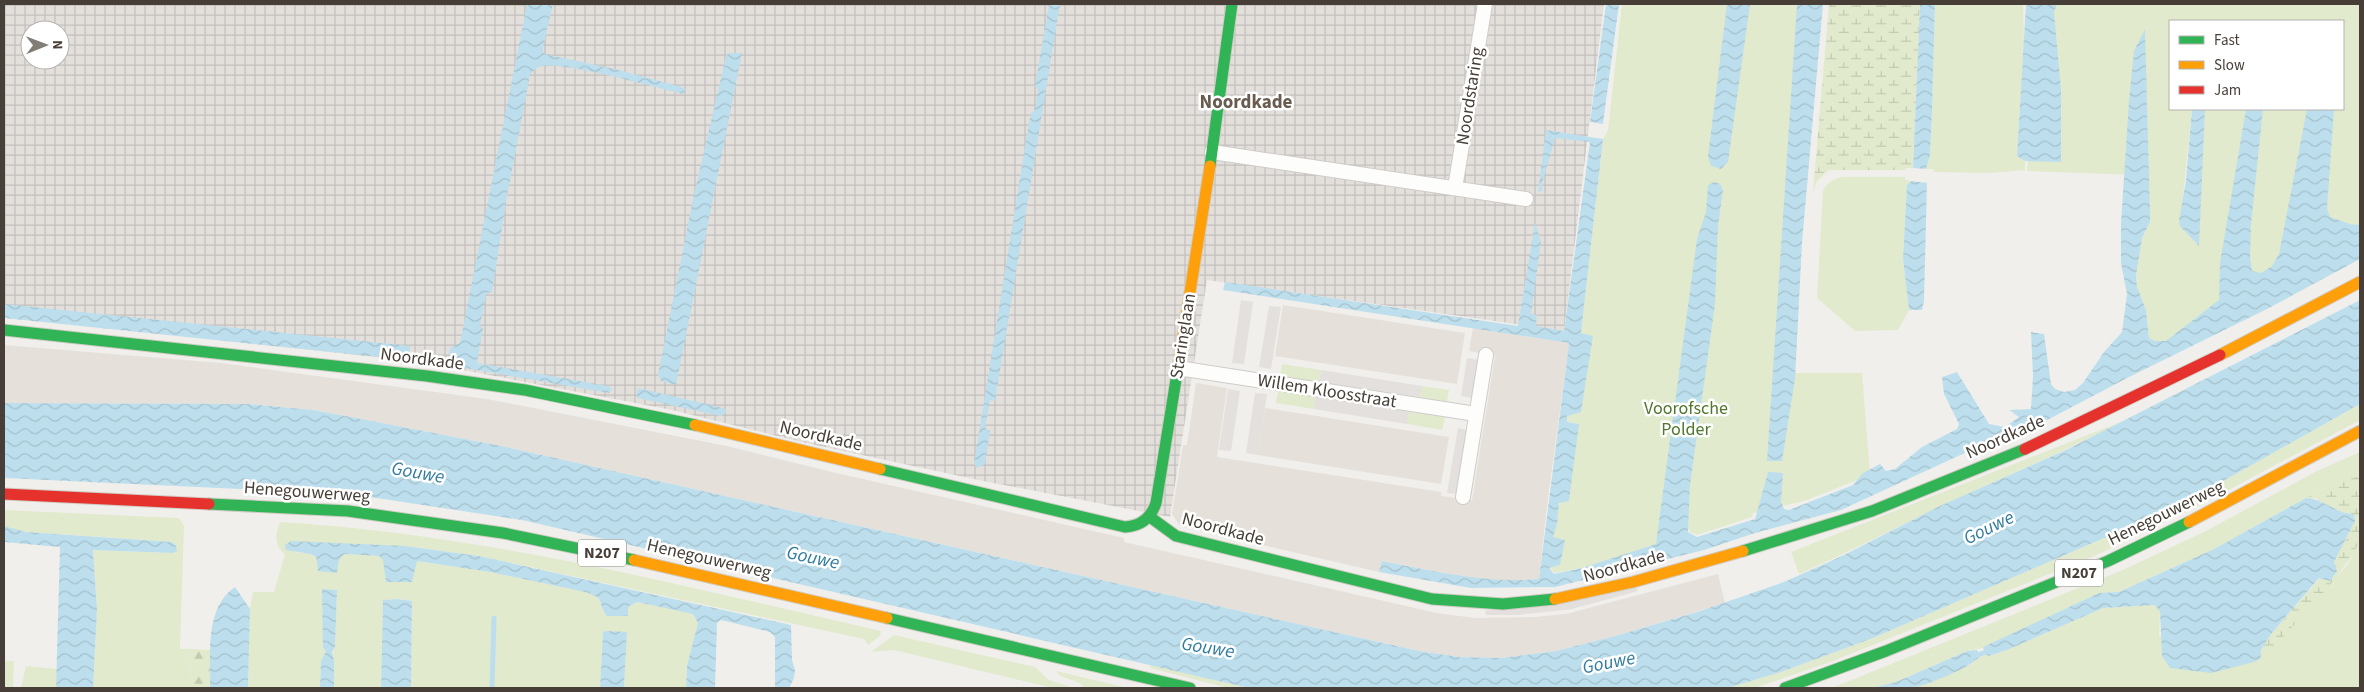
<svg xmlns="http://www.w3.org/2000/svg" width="2364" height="692" font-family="'Source Sans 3',sans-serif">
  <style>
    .residential { fill: #e5e0d9 }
    .industrial { fill: url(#industrial-grid); fill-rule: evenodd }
    .green { fill: #e1eacd; fill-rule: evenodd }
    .forest { fill: url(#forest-firs) }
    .wetland { fill: url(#wetland-marsh) }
    .parking { fill: #e3e0dd }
    .water { fill: url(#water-waves) }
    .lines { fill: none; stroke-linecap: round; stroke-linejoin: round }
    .stream { stroke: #bddfed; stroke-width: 5 }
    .street-casing { stroke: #cfccc9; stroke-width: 16 }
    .fast-casing { stroke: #d0cbc3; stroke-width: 13 }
    .slow-casing { stroke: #d0cbc3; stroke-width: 13 }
    .jam-casing { stroke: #d0cbc3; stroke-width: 13 }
    .street { stroke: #fdfdfc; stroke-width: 14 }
    .fast { stroke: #30b455; stroke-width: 11 }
    .slow { stroke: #ff9f0a; stroke-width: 11 }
    .jam { stroke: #e5322d; stroke-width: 11 }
    .labels { text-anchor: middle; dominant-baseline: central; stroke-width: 5; stroke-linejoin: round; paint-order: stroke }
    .shield { fill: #fff; stroke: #7e7973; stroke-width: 1 }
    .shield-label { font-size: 16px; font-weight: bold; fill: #473f37 }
    .street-label { font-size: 18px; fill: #473f37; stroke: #fff }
    .park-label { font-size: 18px; fill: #50772c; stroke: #fff }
    .neighbourhood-label { font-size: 19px; font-weight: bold; fill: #695c4f; stroke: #fff }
    .water-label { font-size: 19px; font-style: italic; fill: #307ca0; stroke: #fff }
  </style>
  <defs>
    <pattern id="industrial-grid" width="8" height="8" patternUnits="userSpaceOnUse" patternTransform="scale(1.25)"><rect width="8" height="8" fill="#e3dfdb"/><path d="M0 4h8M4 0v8" fill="none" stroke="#c4c0bd"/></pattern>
    <pattern id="forest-firs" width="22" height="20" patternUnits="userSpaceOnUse" patternTransform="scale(1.25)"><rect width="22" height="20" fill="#e1eacd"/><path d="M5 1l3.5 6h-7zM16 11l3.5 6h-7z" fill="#c2cab1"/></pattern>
    <pattern id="wetland-marsh" width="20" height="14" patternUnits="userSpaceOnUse" patternTransform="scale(1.25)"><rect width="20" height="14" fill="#e1eacd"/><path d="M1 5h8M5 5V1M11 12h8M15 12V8" fill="none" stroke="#c2cab1"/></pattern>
    <pattern id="water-waves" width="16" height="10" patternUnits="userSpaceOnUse" patternTransform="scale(1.25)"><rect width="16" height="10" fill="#bddfed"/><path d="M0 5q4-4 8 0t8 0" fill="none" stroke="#a4c0cc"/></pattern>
  </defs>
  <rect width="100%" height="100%" fill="#f1efec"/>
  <path class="residential" d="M1283 305 1465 333 1457 384 1275 356Z
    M1473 328 1569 343 1546 513 1539 579 1508 581 1469 578 1382 561 1379 572 1180 526 1172 514 1183 445H1187L1196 383 1227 388 1217 457 1441 492V496L1472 500 1495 356 1469 351Z
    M4 345 221 363 487 399 727 446 832 472 1124 538V542L1437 613 1475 618 1535 617 1566 614 1718 574 1725 603 1615 636 1556 651 1501 658 1459 657 1419 651 501 446 346 416 313 410 249 404 4 403Z
    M1265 408 1449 437 1441 484 1258 455Z"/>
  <path class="industrial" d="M4 4H1604L1564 331 1207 280 1170 517 983 481 806 443 672 410 421 362 165 334 4 314ZM30 30H60V60H30Z"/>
  <path class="green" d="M1622 4H1810L1786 373H1862L1870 475 1804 501 1753 513 1752 517 1697 535 1690 532V529L1657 537 1656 544C1623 556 1590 567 1555 573L1549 567 1560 565 1553 537 1576 423 1567 422V416L1586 334 1581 333 1603 139 1608 130Z
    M1935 4H2023L2024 44 2017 156 2025 161V170L1991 173 1934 172 1933 169H1926L1930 155 1932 112Z
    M2040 4H2360V247L2166 341H2155L2149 338 2146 310 2137 287 2136 276 2142 238 2150 222 2147 96 2136 175 2027 171ZM2170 21H2343V109H2197L2180 226 2192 109H2170Z
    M1843 177H1905V180L1912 181 1907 186 1903 259 1909 310 1898 330 1855 331 1817 298 1823 191C1827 182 1834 179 1843 177Z
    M1282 364 1321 370 1319 382 1280 376Z
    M1422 386 1449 390 1447 402 1420 397Z
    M1278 391 1316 397 1314 409 1276 403Z
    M2360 404V420L2206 502 2099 554 1833 661 1755 688H1728L1781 672 1873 638 2134 525 2195 497Z
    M1409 412 1445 417 1442 430 1407 424Z
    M2123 421C2063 452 2001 478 1940 507 1893 529 1847 553 1799 574L1791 552Z
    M2360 452V477L2346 479 2306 498 2214 549 2119 592 2099 593 1983 648 1967 651 1896 682 1872 688H1832L2125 569 2206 531 2317 471Z
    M4 510 179 518 184 526 180 649H191L190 688H93L97 610 93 550 173 553 176 546 173 542 59 534 26 536 4 528Z
    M280 522C484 534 682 586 881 631L880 636 868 645 864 639 479 556 405 546 294 552 311 554 316 557 318 571 339 560 343 554 379 556 412 582 416 561 490 572 585 592C598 596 601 599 603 612L628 607 637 602 694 614 698 623 687 665 686 688H624L627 632H603L600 688H411L412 601 398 599 383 600 381 688H334V661L332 657 335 646 337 590 322 589 326 651 321 662 320 688H248L250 609 253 592H274L285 554C274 546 275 534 280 522Z
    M2360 539V688H1912L1968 666 1985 654 1989 656 2007 650 2103 608 2156 605 2160 612 2159 636 2254 662 2278 642 2348 564Z
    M894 635 1035 667 1049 680 1074 688H1053L894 650 871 652Z
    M4 661H14L13 688H4Z
    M1151 664 1249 688H1228L1150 668Z
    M26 666 57 669 56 688H21Z
    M1056 671 1128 688H1085C1077 678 1063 681 1056 671Z"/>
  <path class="forest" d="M191 649 211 650 210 688H190Z"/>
  <path class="wetland" d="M1829 4H1920L1913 168H1906L1905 170H1829L1817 181 1813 192Z
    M2356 477H2360C2360 496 2364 519 2360 538 2356 562 2282 640 2261 658L2260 652 2271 634 2320 578 2330 580 2334 562 2355 521 2350 514 2331 509 2316 498H2306L2346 478Z"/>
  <path class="parking" d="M1241 300 1253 302 1244 364 1232 363Z
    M1269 306 1281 307 1271 369 1259 367Z
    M1467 358 1479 360 1473 398 1461 396Z
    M1321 370 1422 386 1420 397 1319 382Z
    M1228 389 1240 391 1231 451 1219 450Z
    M1255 393 1267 394 1258 455 1246 453Z
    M1316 397 1409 412 1407 424 1314 409Z
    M1458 428 1468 430 1458 494 1447 493Z
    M1636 587 1638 591 1572 609 1518 615H1486L1485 611Z"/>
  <path class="water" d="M527 4H553L543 47V52L545 54 619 70 685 88 684 94C659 88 562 61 542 66 537 67 533 71 530 75L506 202 492 292 486 294 480 326 483 328 477 363 608 386 612 389 609 393 453 366 448 361 450 348 460 343Z
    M1049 4H1060L995 401 990 400 985 429 990 431 985 464 977 468 974 464 1028 128 1031 113 1035 110 1038 90 1035 86Z
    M1606 4H1619L1603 124 1590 122Z
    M1727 4H1750L1728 162 1721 169 1711 166 1708 156Z
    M1797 4H1823L1802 243 1795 379 1782 461H1767Z
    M1920 4H1935L1932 112 1930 155 1926 169 1913 168Z
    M2026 4H2057L2054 12 2061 90V162L2025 161 2017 156Z
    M2145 29 2150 212V222L2142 238 2136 276 2137 287 2146 310 2149 338 2155 341H2166L2219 300 2220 263 2246 109H2263L2251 224 2250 257 2252 271 2261 273 2272 266 2279 254 2307 109H2334L2327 209 2330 217 2350 224 2360 225V259L2267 309 2129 377 2032 428 1969 451 1841 510 1755 533 1704 550 1555 587 1471 588 1379 572 1382 561C1434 571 1486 584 1539 579L1569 343 1223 290 1225 282 1518 326 1535 222 1541 242 1531 314 1537 315 1536 326 1564 331 1590 142 1555 138 1543 180 1542 191 1538 192 1546 130 1603 139 1581 333 1593 336 1581 412 1567 416V422L1579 424 1569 501 1559 503 1557 524 1553 537 1565 540 1560 565 1549 568 1554 574 1582 568 1656 544 1697 239 1706 212 1708 185 1714 182 1720 184 1723 190 1718 226 1715 304 1690 485 1688 532 1697 537 1755 519 1768 472 1783 473 1781 502 1784 509 1789 510 1853 485 1863 473 1880 464 1886 471 1895 469 1922 447 1957 429 1959 424 1944 394 1942 377 1957 372 1989 424 2005 427 2019 417 2009 410 2031 409 2033 376 2031 332 2044 334 2051 384 2055 389 2064 392 2075 390 2083 383 2104 352 2122 332 2127 294 2121 263V223L2129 101 2134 51Z
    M729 53H742L676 385 661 381 658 375 693 199 726 56Z
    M2192 109H2205L2199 246 2180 226 2179 221 2186 180Z
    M1912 181 1927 183 1924 301 1922 310H1909L1903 259 1907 185Z
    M2360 300V404L2195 497 2134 525 1873 638 1781 672 1728 688H1249L522 520 350 494 4 478V403L249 404 313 410 346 416 501 446 1419 651 1459 657 1501 658 1556 651 1615 636 1700 611 1784 582 1844 555 1940 506 2068 449Z
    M4 304 410 346 409 360 4 318Z
    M638 388 723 408 727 411 721 416 638 398 636 395Z
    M2306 498C2323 498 2335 514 2354 514L2355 521 2334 562 2337 571 2330 581 2319 578 2271 634 2260 652 2261 658 2254 662 2211 673 2170 668 2162 656 2160 612 2155 605 2103 608 2007 650 1989 656 1985 654 1983 647 2099 593 2119 592 2214 549Z
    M4 526 26 532 172 542 176 546 177 551 173 553 93 550 97 610 93 688H56L60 547 4 542Z
    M291 541 405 546 479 556 791 625 792 660 795 670 794 678 789 688H775V637L770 632 721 620 717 623 715 688H686L687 665 698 623 693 614 637 602 628 607V616H607C596 603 608 599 585 592L490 572 417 561 412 582H386L383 560 379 556 344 554 339 560 337 573 318 571 316 557 311 554 286 550 285 545Z
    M235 587 250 609 248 688H210C211 655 204 608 235 587Z
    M322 589 337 590 335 647 332 652 334 661V688H320L321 661 326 651 323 648Z
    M398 599 412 601 411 688H381L383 600Z
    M606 631 627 632 624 688H600L603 632Z
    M1977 650 1980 656C1975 666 1923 687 1911 688 1898 690 1884 688 1872 688L1896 682 1967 651Z"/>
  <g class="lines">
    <path class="stream" d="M1973 657 1991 650
      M492 688 494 618"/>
    <g class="street-casing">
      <path id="street" d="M1212 152 1526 199
        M1455 188 1485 4
        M1178 368 1476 414
        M1463 497 1486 355"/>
    </g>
    <g class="fast-casing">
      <path id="fast" d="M1210 166 1232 4
        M4 330 427 376 525 390 695 425
        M880 469 1125 527C1141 526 1151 518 1156 503L1179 361
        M209 504 348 511 503 533 634 560
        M1150 517 1176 536 1432 599 1503 604 1555 599
        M1743 551 1872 511 2025 449
        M887 618 1190 688
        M1785 688 1886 651 2108 561 2189 522"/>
    </g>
    <g class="slow-casing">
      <path id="slow" d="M2220 355 2360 282
        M1179 361 1210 166
        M695 425 880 469
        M2189 522 2360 431
        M634 560 887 618
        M1555 599 1633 582 1743 551"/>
    </g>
    <g class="jam-casing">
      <path id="jam" d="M2025 449 2220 355
        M4 494 209 504"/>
    </g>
    <use href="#street" class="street"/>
    <use href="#fast" class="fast"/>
    <use href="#slow" class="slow"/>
    <use href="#jam" class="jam"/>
  </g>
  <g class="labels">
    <g class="shield">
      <rect x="578" y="539.5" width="48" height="27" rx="4"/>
      <rect x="2055" y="559.5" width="48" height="27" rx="4"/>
    </g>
    <g class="shield-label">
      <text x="602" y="553">N207</text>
      <text x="2079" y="573">N207</text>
    </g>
    <g class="street-label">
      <text transform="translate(1470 96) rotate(-81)">Noordstaring</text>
      <text transform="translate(1183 336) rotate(-81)">Staringlaan</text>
      <text transform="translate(422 359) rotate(7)">Noordkade</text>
      <text transform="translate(1327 391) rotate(9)">Willem Kloosstraat</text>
      <text transform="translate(821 436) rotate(13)">Noordkade</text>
      <text transform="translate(2005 437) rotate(-24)">Noordkade</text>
      <text transform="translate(307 492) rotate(4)">Henegouwerweg</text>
      <text transform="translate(2166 513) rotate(-26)">Henegouwerweg</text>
      <text transform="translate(1223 529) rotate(15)">Noordkade</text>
      <text transform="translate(709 559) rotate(13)">Henegouwerweg</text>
      <text transform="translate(1624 566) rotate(-15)">Noordkade</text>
    </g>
    <g class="park-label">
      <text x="1686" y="408">Voorofsche<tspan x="1686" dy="21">Polder</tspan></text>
    </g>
    <g class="neighbourhood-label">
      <text x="1246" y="102">Noordkade</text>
    </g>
    <g class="water-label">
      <text transform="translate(418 473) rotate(10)">Gouwe</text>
      <text transform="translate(1989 528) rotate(-26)">Gouwe</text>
      <text transform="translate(813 558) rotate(12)">Gouwe</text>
      <text transform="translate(1208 648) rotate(9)">Gouwe</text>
      <text transform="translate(1609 663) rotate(-11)">Gouwe</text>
    </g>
  </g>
  <rect width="2364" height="692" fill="none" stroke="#473f37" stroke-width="10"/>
  <rect x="2169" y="20" width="175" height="90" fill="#ffffff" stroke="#b5b2af"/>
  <rect x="2179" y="36" width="25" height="8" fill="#30b455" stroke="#b5b2af"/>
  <text x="2214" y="45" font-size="15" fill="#473f37">Fast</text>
  <rect x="2179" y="61" width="25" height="8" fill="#ff9f0a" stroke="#b5b2af"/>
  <text x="2214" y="70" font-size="15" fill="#473f37">Slow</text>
  <rect x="2179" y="86" width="25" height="8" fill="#e5322d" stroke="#b5b2af"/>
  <text x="2214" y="95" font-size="15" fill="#473f37">Jam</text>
  <g transform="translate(45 45) rotate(89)"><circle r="24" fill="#ffffff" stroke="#b5b2af"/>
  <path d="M0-4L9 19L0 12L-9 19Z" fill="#827d76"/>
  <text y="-8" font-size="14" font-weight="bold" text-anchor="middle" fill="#473f37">N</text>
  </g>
</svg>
